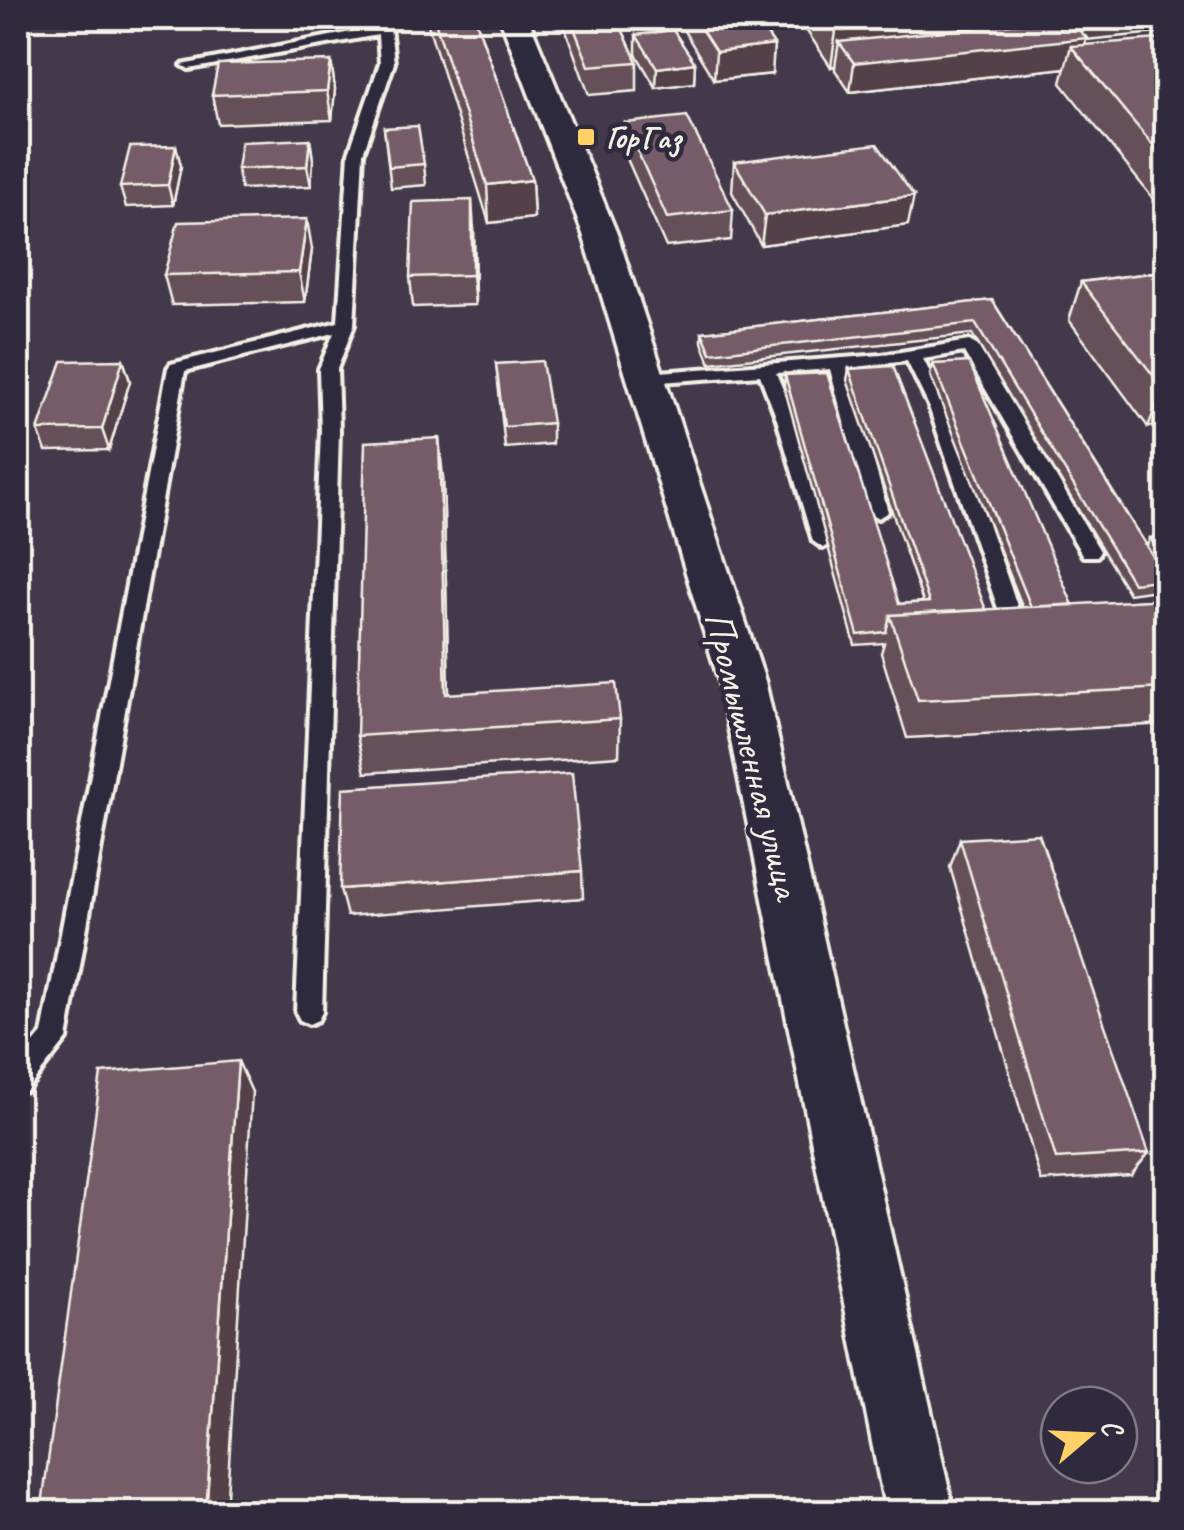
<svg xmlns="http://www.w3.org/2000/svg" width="1184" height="1530" font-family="Caveat,sans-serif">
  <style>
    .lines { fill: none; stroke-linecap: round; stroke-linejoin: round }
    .lane-casing { stroke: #f4f1e8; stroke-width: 8 }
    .street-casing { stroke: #f4f1e8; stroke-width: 7 }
    .lane { fill: #2f2a3d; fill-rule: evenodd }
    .street { fill: #2f2a3d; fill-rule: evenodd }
    .wall { fill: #654f59; stroke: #f4f1e8; stroke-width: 2.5 }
    .shaded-wall { fill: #524049; stroke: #f4f1e8; stroke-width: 2.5 }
    .building { fill: #755c68; stroke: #f4f1e8; stroke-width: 2.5 }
    .poi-dot { fill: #ffd166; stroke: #2f2a3d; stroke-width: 4 }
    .labels { text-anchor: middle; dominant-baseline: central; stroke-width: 9; stroke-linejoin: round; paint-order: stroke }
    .far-poi-label { font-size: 32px; font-weight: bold; fill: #f4f1e8; stroke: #2f2a3d; text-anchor: start }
    .street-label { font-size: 40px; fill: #f4f1e8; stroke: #2f2a3d }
  </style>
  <rect width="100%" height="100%" fill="#44394a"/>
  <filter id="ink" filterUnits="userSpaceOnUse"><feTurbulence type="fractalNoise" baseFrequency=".01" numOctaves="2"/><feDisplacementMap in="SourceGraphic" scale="20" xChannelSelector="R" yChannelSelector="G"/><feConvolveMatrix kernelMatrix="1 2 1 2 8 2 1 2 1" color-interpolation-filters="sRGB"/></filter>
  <g filter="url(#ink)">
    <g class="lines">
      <g class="lane-casing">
        <path id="lane" d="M377 18H389L394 63 363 153 354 325 337 369 339 431 322 1012 318 1020 309 1024 300 1020 296 1012 321 431 319 369 334 333 185 371 67 1039 27 1090 18 1093V1062L42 1034 168 368 171 364 338 322 349 153 380 63 378 35 189 69 182 65 377 27Z
          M969 341 978 346 1100 551 1097 556H1083L964 352 923 359 946 404 1022 620 1012 627 1002 620 928 404 907 361 847 368 888 512 878 518 868 512 830 369 776 373 795 419 833 541 823 548 813 541 777 419 760 375 646 383 637 378 646 373 882 355Z"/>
      </g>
      <g class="street-casing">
        <path id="street" d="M500 18H528L617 234 765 681 954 1512H886L719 681 583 234Z"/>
      </g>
      <use href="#lane" class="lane"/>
      <use href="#street" class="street"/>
    </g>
    <path class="wall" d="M426 18H475L532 180 534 218 489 223Z
      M556 18H617L637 62V91L589 95 562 20 558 21Z
      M676 18H756L774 45 772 74 714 80Z
      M798 18H1166L1086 40 1085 45 1166 49V215L1061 83 1065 68 850 92 835 70V66L831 67Z
      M636 35 695 63 694 83 656 88 636 54Z
      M331 61 335 89 332 120 218 124 212 95Z
      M625 123 733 210 731 240 666 247 624 152Z
      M384 128 424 164 426 185 391 188Z
      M310 139 313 160 311 186 241 189 237 169Z
      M176 146 181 166 173 205 126 207 120 187Z
      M734 162 908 225 761 245 732 192Z
      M474 230 475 305 413 307 410 277Z
      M312 249 305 302 172 305 164 275Z
      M1166 271V424L1148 427 1069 320 1081 282Z
      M992 300 1147 546 1150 538 1166 536V574H1165L1166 581 1163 589 1129 594 972 334 710 363 702 342V332Z
      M123 360 130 381 109 450 46 451 38 430Z
      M496 364 552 423V444L505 448Z
      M933 364 1073 605 1166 599V724L907 738 881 653 884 643 855 645 784 386 785 375 899 604 923 602 847 380 849 369 986 610 1023 608 930 375Z
      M443 477 449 694 620 719 619 756 365 773 357 736Z
      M960 839 1149 1153 1131 1175 1041 1181 950 867Z
      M582 871 583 898 347 916 340 889Z"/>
    <path class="shaded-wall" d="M969 18H1166V32L1086 40 1081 59 1071 46 1065 68 850 92 854 63 839 42 835 66 831 67 836 31Z
      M774 45 772 74 714 80 716 52Z
      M331 61 335 89 332 120 327 91Z
      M695 63 694 83 656 88 657 68Z
      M310 139 313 160 311 186 307 166Z
      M176 146 181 166 173 205 168 185Z
      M532 180 534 218 489 223 487 185Z
      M914 196 908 225 761 245 765 215Z
      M472 200 474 230 475 305 472 275Z
      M307 219 312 249 305 302 299 272Z
      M123 360 130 381 109 450 102 429Z
      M1163 388H1166V424L1148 427Z
      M439 438 443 477 450 731 446 694Z
      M238 1061 252 1092 226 1512H206Z"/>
    <path class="building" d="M434 18H475L532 180 487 185Z
      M570 18H617L637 62 589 66Z
      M694 18H756L774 45 716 52Z
      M827 18H969L836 31Z
      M1067 18 1087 38 854 63 839 42Z
      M673 30 695 63 657 68 636 35Z
      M1158 39 1166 49V161L1071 46Z
      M331 61 327 91 212 95 218 64Z
      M687 116 733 210 667 218 625 123Z
      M418 126 424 164 389 167 384 128Z
      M310 139 307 166 237 169 241 142Z
      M877 144 914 196 765 215 734 162Z
      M176 146 168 185 120 187 130 147Z
      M472 200V275L410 277 413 202Z
      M307 219 299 272 164 275 178 222Z
      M1166 271V388H1163L1081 282Z
      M992 300 1166 577V579L1133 583 975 323 711 353 702 332Z
      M123 360 102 429 38 430 62 361Z
      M542 361 552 423 504 427 496 364Z
      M969 362 1073 605 1031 607 933 364Z
      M893 366 986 610 890 615 886 632 858 635 785 375 827 373 899 604 929 602 849 369Z
      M439 438 446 694 616 683 620 719 357 736 365 442Z
      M1166 536V564L1150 538Z
      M1166 599V688L918 700 890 615Z
      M572 773 582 871 340 889 343 788Z
      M1039 834 1149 1153 1056 1159 960 839Z
      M238 1061 206 1512H41L101 1073Z"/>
  </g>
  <rect class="poi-dot" x="576" y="127" width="20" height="20" rx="5"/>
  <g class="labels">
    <g class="far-poi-label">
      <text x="606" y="137">ГорГаз</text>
    </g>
    <g class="street-label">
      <text transform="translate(753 755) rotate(76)">Промышленная улица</text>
    </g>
  </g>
  <rect width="1184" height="1530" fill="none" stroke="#2f2a3d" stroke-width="60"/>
  <rect x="30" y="30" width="1124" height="1470" fill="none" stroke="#f4f1e8" stroke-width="4" filter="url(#ink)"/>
  <g transform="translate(1089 1435) rotate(71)"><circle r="48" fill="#2f2a3d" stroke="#7e7a81" stroke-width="2.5"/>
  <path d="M0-8L18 38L0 25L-18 38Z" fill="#ffd166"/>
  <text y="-15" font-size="28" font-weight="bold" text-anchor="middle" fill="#f4f1e8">С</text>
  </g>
</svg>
